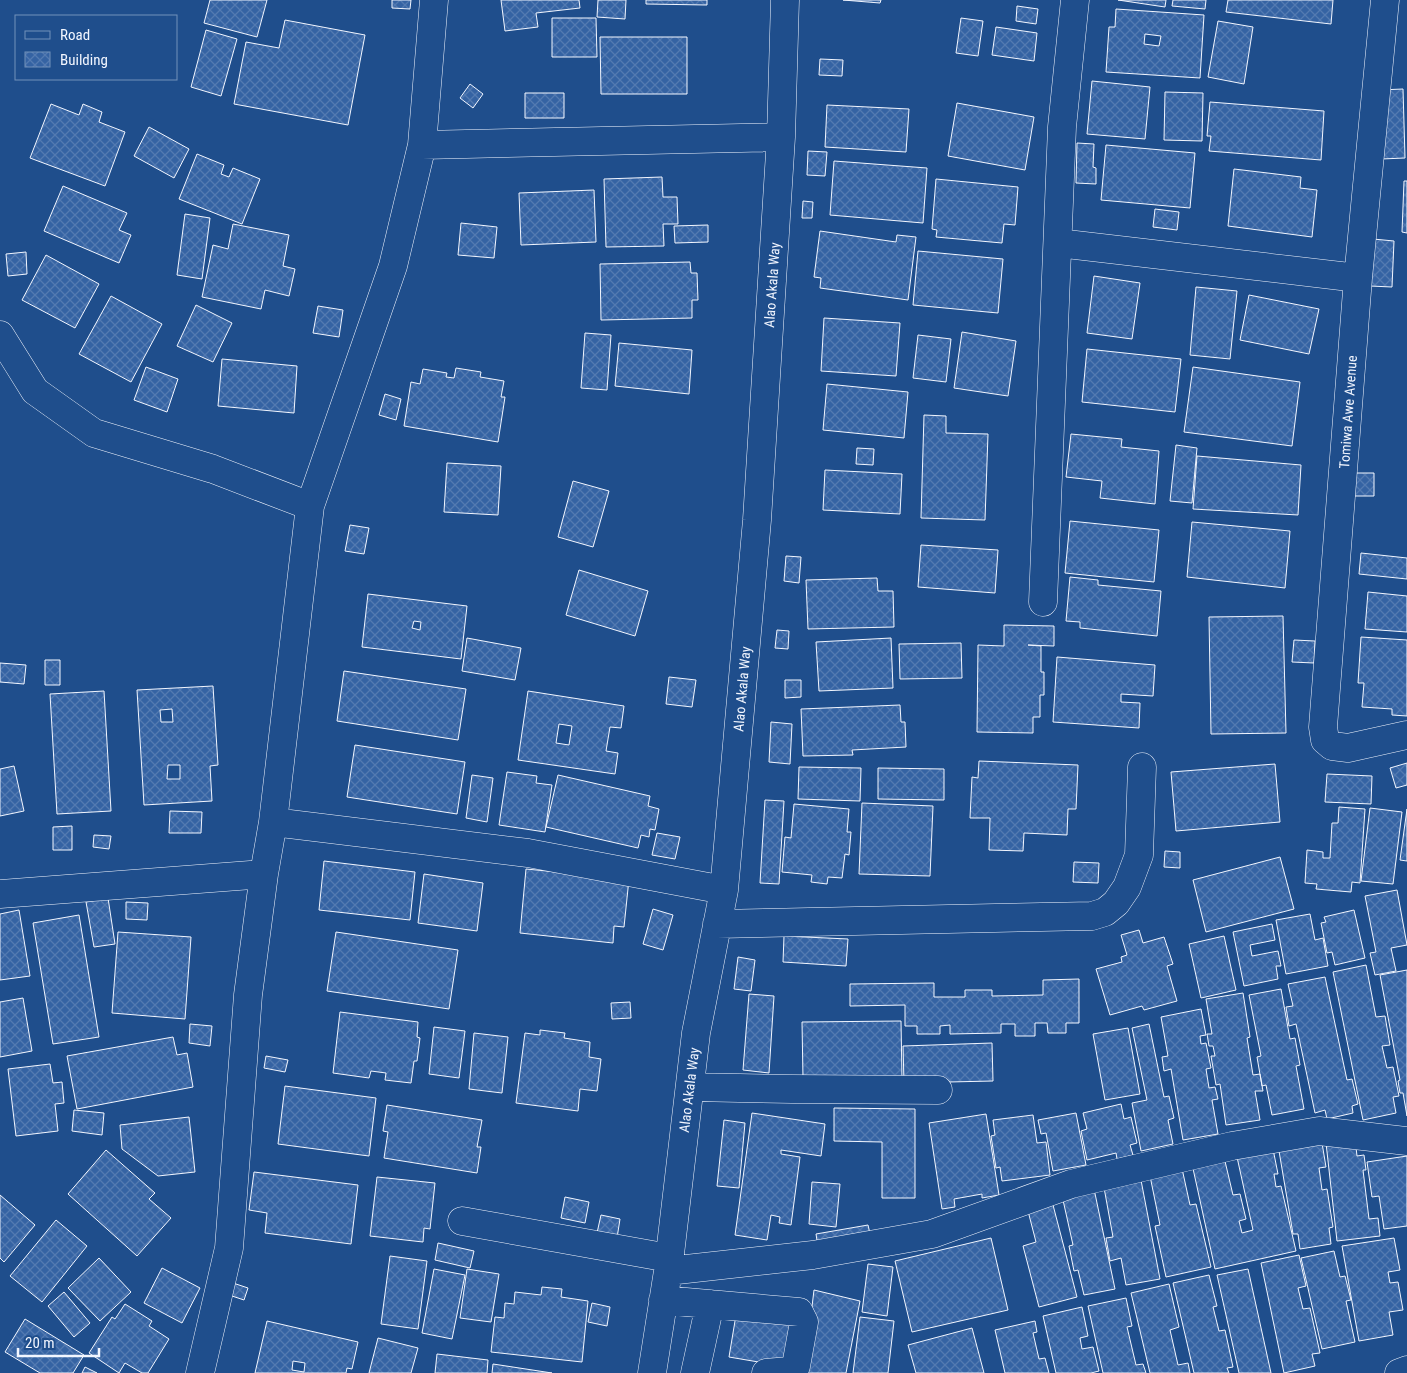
<svg xmlns="http://www.w3.org/2000/svg" width="1407" height="1373" font-family="'Roboto Condensed',sans-serif">
  <style>
    .building { fill: url(#building-cross-hatch); stroke: #f2f6ff; fill-rule: evenodd }
    .lines { fill: none; stroke-linecap: round; stroke-linejoin: round }
    .minor-casing { stroke: #f2f6ff; stroke-width: 29 }
    .major-casing { stroke: #f2f6ff; stroke-width: 29 }
    .minor { stroke: #1f4e8c; stroke-width: 28 }
    .major { stroke: #1f4e8c; stroke-width: 28 }
    .labels { text-anchor: middle; dominant-baseline: central; stroke-width: 4; stroke-linejoin: round; paint-order: stroke }
    .street-label { font-size: 14px; fill: #f2f6ff; stroke: #1f4e8c }
  </style>
  <defs>
    <pattern id="building-cross-hatch" width="8" height="8" patternUnits="userSpaceOnUse" patternTransform="scale(1.25)"><rect width="8" height="8" fill="#3563a3"/><path d="M0 0l8 8M0 8l8-8" fill="none" stroke="#537ab1"/></pattern>
  </defs>
  <rect width="100%" height="100%" fill="#1f4e8c"/>
  <path class="building" d="M210 0H267L257 37 204 23Z
    M392 0H411L410 9 392 8Z
    M501 0H579L580 8 536 13 538 27 505 31Z
    M598 0H626L625 19 597 17Z
    M646 0H707V5L646 4Z
    M843 0H881L880 3Z
    M1118 0H1166L1165 7Z
    M1173 0H1206L1205 9 1172 6Z
    M1228 0H1333L1331 24 1226 12Z
    M1017 6 1038 9 1036 24 1016 21Z
    M1116 9 1204 15 1200 78 1106 72 1109 27H1115ZM1145 34 1161 36 1159 46 1144 44Z
    M552 18H596L597 57H552Z
    M961 18 983 21 978 56 956 53Z
    M285 20 365 35 348 125 234 104 246 42 279 48Z
    M1218 21 1253 27 1244 84 1208 77Z
    M996 27 1037 33 1034 61 992 55Z
    M206 30 237 39 221 96 191 87Z
    M600 37H687V94H601Z
    M820 59 843 60 842 76 819 75Z
    M1092 81 1150 87 1145 139 1087 134Z
    M470 84 483 94 473 108 460 98Z
    M1403 89 1405 158 1381 159 1379 90Z
    M1165 92 1203 93 1202 141 1164 140Z
    M525 93H564V118H525Z
    M1210 102 1324 111 1321 160 1209 151 1211 136H1207Z
    M957 103 1034 117 1025 170 948 156Z
    M51 104 79 115 83 104 102 112 99 122 125 132 105 186 30 158Z
    M827 105 909 109 906 152 825 147Z
    M149 127 189 149 174 178 134 156Z
    M1077 143 1094 144 1093 167 1096 168V184L1076 183Z
    M1106 145 1195 153 1190 208 1101 200Z
    M808 151 827 152 825 176 807 175Z
    M197 154 224 165 221 174 229 177 233 168 260 179 242 224 179 199Z
    M834 161 927 168 923 223 830 215Z
    M1234 169 1301 177 1300 188 1317 190 1312 237 1228 226Z
    M662 177 663 197H677L678 224H663L664 246 606 247 604 179Z
    M936 179 1018 187 1015 225 1004 224 1002 243 936 237 937 230 932 229Z
    M1404 181H1407V233L1402 232Z
    M63 186 127 213 119 230 131 235 119 263 44 231Z
    M594 190 596 242 521 245 519 193Z
    M803 201 813 202 812 218H802Z
    M1155 209 1179 212 1177 230 1153 227Z
    M185 214 210 218 202 279 177 275Z
    M461 223 497 227 494 258 458 255Z
    M233 224 289 235 283 266 295 269 289 296 265 290 261 309 202 297 213 245 228 249Z
    M708 225V242L675 243 674 226Z
    M820 231 896 242 897 235 916 237 908 300 820 288 821 278 814 277Z
    M1373 239 1394 241 1392 287 1370 286Z
    M918 251 1003 259 998 313 913 305Z
    M26 252 27 274 8 276 6 254Z
    M46 255 99 284 75 328 22 300Z
    M690 262 691 273H697L698 300H692V318L601 320 600 264Z
    M1094 276 1140 283 1132 339 1087 333Z
    M1196 287 1237 291 1230 359 1190 355Z
    M1249 295 1319 309 1309 354 1240 340Z
    M111 296 162 324 131 382 79 354Z
    M196 305 232 323 213 362 177 346Z
    M318 306 343 310 339 337 313 333Z
    M824 318 900 323 896 376 821 371Z
    M962 332 1016 341 1008 396 954 388Z
    M585 333 611 335 607 390 581 388Z
    M918 335 951 339 946 382 913 378Z
    M619 343 692 350 689 394 615 386Z
    M1087 349 1181 359 1175 412 1082 402Z
    M222 359 297 366 294 413 218 406Z
    M146 367 178 379 167 412 134 400Z
    M1193 367 1300 382 1292 446 1184 432Z
    M456 368 481 372 480 377 504 381 501 397H505L498 442 404 426 411 382 420 384 423 369 447 373 446 377 454 378Z
    M827 384 908 392 904 438 823 430Z
    M385 394 401 399 396 420 379 415Z
    M924 415 946 416V433L988 434 985 520 921 518Z
    M1071 434 1122 439 1121 447 1159 451 1155 504 1100 498 1102 481 1066 477Z
    M1176 445 1197 448 1192 503 1170 501Z
    M857 448 874 449 873 465 856 464Z
    M1197 456 1301 465 1298 515 1193 509Z
    M447 463 501 466 498 515 444 512Z
    M825 470 902 474 900 514 823 510Z
    M1353 473H1374V496H1354Z
    M573 481 609 491 593 547 558 537Z
    M1070 521 1159 530 1154 582 1065 573Z
    M1192 522 1290 531 1285 588 1187 577Z
    M350 525 369 528 364 554 345 551Z
    M921 545 998 550 995 593 918 587Z
    M1361 553 1407 558V579L1359 574Z
    M786 556 801 557 799 583 784 581Z
    M579 570 648 591 635 636 566 615Z
    M1070 577 1098 580V585L1161 591 1157 636 1080 628V622L1066 621Z
    M877 578 878 591H893L894 627 808 629 806 580Z
    M1368 592 1407 596V632L1365 629Z
    M368 594 467 606 461 659 362 647ZM414 621 421 622 420 630 412 628Z
    M1283 616 1286 733 1211 734 1209 617Z
    M1004 625 1054 626V646L1028 645 1041 646V672H1044V695H1040V717H1033V733L977 732 978 645 1004 646Z
    M777 630 789 631 788 649 775 648Z
    M1361 637 1407 640V716L1392 715V709L1362 707 1364 683H1358Z
    M467 638 521 648 515 680 462 671Z
    M891 638 893 688 819 691 816 642Z
    M1294 640 1315 641 1314 663 1292 662Z
    M961 643 962 678 900 679 899 644Z
    M1057 657 1155 665 1153 696 1121 694V702L1140 703 1139 728 1053 722Z
    M45 660H60V685H45Z
    M0 663 26 665 24 684 0 682Z
    M344 671 466 689 458 740 337 721Z
    M669 677 696 680 692 707 666 704Z
    M785 680H801V697L785 698Z
    M213 686 218 765 210 766 212 801 144 805 137 690ZM172 709 173 722H161L160 710ZM168 765H180V779H167Z
    M104 691 111 811 57 814 50 694Z
    M528 691 624 706 621 728 610 727 606 751 618 753 615 774 518 760ZM559 724 572 726 569 745 556 743Z
    M900 705 901 722H905L906 747 852 750 853 755 803 756 801 709Z
    M771 722 792 724 790 764 769 762Z
    M355 745 465 762 457 814 347 797Z
    M979 761 1078 765 1076 809H1068L1067 835 1024 833 1023 851 989 850 990 818H970L972 777 978 778Z
    M1407 763V785L1396 788 1390 768Z
    M1275 764 1280 822 1176 831 1171 772Z
    M14 766 24 811 0 816V769Z
    M799 767 861 768 860 801 798 799Z
    M878 768 944 769V800L878 799Z
    M507 772 537 776 536 783 552 785 545 832 499 825Z
    M1327 774 1372 776 1371 804 1325 802Z
    M472 775 493 778 487 822 466 818Z
    M558 775 650 796 648 806 659 809 655 830 650 829 649 837 641 835 638 848 546 827Z
    M765 800 784 801 779 884 760 883Z
    M862 803 933 806 930 876 859 874Z
    M794 804 849 809 847 832H851L849 855 845 854 842 878 828 877 827 884 811 882 812 875 782 872 785 837 791 838Z
    M1339 807 1365 809 1360 883 1352 882 1351 892 1316 889 1317 884 1305 883 1307 850 1323 852V858H1330L1332 823H1338Z
    M1370 808 1402 812 1393 884 1361 881Z
    M1407 809V861L1400 860Z
    M170 811 202 812 201 833H169Z
    M72 826V850H53V827Z
    M657 833 680 837 675 859 652 855Z
    M94 835 111 836 109 849 93 847Z
    M1165 851 1180 852V868L1164 867Z
    M1280 857 1294 909 1206 932 1193 880Z
    M324 861 415 872 410 920 319 910Z
    M1074 862 1099 863 1098 883 1073 882Z
    M526 869 629 879 624 927 614 926 613 943 520 933Z
    M424 874 483 883 477 931 418 923Z
    M1397 890 1407 945 1391 948 1396 971 1375 975 1370 953 1376 952 1365 896Z
    M108 898 115 944 94 947 86 902Z
    M126 902 148 903 147 920 126 919Z
    M653 909 673 915 663 950 643 944Z
    M19 910 30 976 0 980V914Z
    M1354 910 1365 958 1335 965 1332 952 1327 953 1321 923 1326 922 1324 917Z
    M1310 914 1315 940 1323 938 1328 966 1286 974 1276 920Z
    M79 915 99 1037 53 1044 33 923Z
    M1272 924 1275 940 1250 945 1252 956 1278 951 1281 966H1276L1278 979 1244 986 1233 932Z
    M1139 930 1143 943 1164 937 1173 964 1167 966 1177 1001 1144 1010 1142 1006 1110 1015 1096 969 1122 962 1121 957 1127 955 1121 935Z
    M118 932 191 937 185 1019 112 1013Z
    M336 932 458 950 449 1009 327 991Z
    M784 936 848 939 846 966 783 962Z
    M1224 936 1236 990 1201 998 1189 944Z
    M738 957 755 960 751 991 734 989Z
    M1366 965 1376 1017 1385 1016 1390 1045 1382 1046 1387 1068 1393 1067 1399 1096 1393 1097 1396 1113 1363 1120 1333 972Z
    M1407 970V1116L1403 1093H1400L1398 1081 1400 1080 1380 975Z
    M1325 977 1347 1080 1352 1079 1358 1104 1352 1106 1353 1113 1327 1119 1325 1110 1315 1113 1296 1024 1289 1026 1286 1007 1293 1006 1288 984Z
    M1079 979V1023H1066V1033H1048L1047 1023H1035V1036H1015V1024H1001V1033L950 1034V1025L940 1026V1034H917V1026H905V1005L850 1006V984L934 983V997H965V990H992V996L1043 995V980Z
    M1281 989 1290 1039 1295 1038 1300 1065 1296 1066 1304 1109 1272 1115 1266 1085 1262 1086 1257 1057 1261 1056 1249 995Z
    M1243 993 1250 1037 1247 1038 1253 1075 1260 1074 1263 1091H1255L1260 1120 1226 1125 1220 1084 1216 1085 1211 1056H1215L1213 1046H1209L1207 1034H1212L1206 999Z
    M749 994 774 996 769 1073 743 1070Z
    M23 998 32 1051 0 1057V1002Z
    M630 1002 631 1018 612 1019 611 1003Z
    M1201 1009 1206 1035 1200 1036 1201 1044 1206 1043 1211 1068 1206 1069 1209 1088 1215 1087 1218 1099 1212 1100 1218 1134 1183 1140 1171 1069 1164 1071 1162 1057 1168 1056 1161 1017Z
    M340 1012 418 1022 417 1037 420 1038 417 1061H414L411 1083 385 1080 386 1073 371 1071 369 1078 333 1073Z
    M901 1021 902 1079H803L802 1022Z
    M190 1024 212 1026 210 1046 189 1043Z
    M1149 1024 1164 1097 1169 1096 1174 1118 1168 1120 1173 1144 1141 1151 1132 1103 1147 1100 1132 1028Z
    M434 1027 465 1031 459 1078 429 1074Z
    M1128 1028 1140 1094 1105 1100 1093 1034Z
    M540 1030 565 1033 564 1038 590 1042 589 1057 601 1059 597 1091 580 1089 578 1111 516 1103 525 1033 540 1035Z
    M474 1033 508 1037 502 1093 469 1089Z
    M173 1037 177 1055 187 1053 193 1087 77 1109 67 1056Z
    M992 1043 993 1081 904 1083 903 1046Z
    M266 1056 288 1060 285 1072 264 1068Z
    M50 1064 53 1083 62 1082 64 1103 55 1104 58 1131 16 1136 8 1069Z
    M285 1086 376 1098 369 1156 278 1144Z
    M1121 1104 1124 1119 1131 1117 1137 1143 1130 1145 1133 1155 1117 1159 1116 1153 1087 1160 1081 1131 1087 1129 1083 1113Z
    M387 1105 482 1120 477 1147H481L477 1173 384 1158 388 1132 383 1131Z
    M834 1108 915 1109V1198H882V1142L834 1141Z
    M74 1110 104 1113 102 1135 72 1131Z
    M752 1113 825 1124 821 1156 781 1150V1154L800 1157 791 1225 779 1223 780 1217 771 1215 767 1240 735 1235Z
    M1076 1113 1086 1165 1053 1171 1046 1133 1041 1134 1038 1120Z
    M986 1114 999 1195 982 1198V1194L954 1199 955 1207 942 1209 929 1123Z
    M1033 1115 1037 1143 1046 1142 1050 1175 1002 1181 1000 1167 996 1168 991 1136 995 1135 993 1120Z
    M189 1117 195 1172 158 1176 122 1149 120 1125Z
    M724 1120 745 1123 739 1188 717 1186Z
    M1321 1137 1326 1167 1319 1168 1322 1190 1327 1189 1333 1227 1329 1228 1331 1244 1300 1249 1298 1234H1293L1278 1145Z
    M1355 1139 1357 1156 1364 1155 1366 1170H1363L1369 1219 1378 1218 1380 1236 1337 1241 1326 1143Z
    M1273 1149 1278 1174H1274L1276 1187 1281 1186 1296 1251 1215 1269 1192 1164 1224 1157 1233 1195 1240 1194 1246 1219 1239 1221 1242 1233 1253 1230 1237 1157Z
    M106 1150 155 1193 149 1199 171 1218 137 1256 68 1194Z
    M1407 1156V1226L1384 1229 1379 1196 1372 1197 1367 1162Z
    M1181 1164 1190 1205 1196 1204 1211 1267 1166 1277 1155 1226 1160 1225 1149 1171Z
    M254 1172 358 1185 351 1244 265 1233 267 1213 249 1210Z
    M1140 1175 1160 1279 1126 1285 1121 1258 1110 1261 1106 1238 1113 1237 1103 1182Z
    M377 1177 435 1183 430 1229 424 1228 423 1242 370 1236Z
    M812 1182 840 1184 836 1227 809 1224Z
    M1093 1184 1115 1289 1084 1295 1078 1270 1074 1271 1069 1246 1073 1245 1061 1191Z
    M0 1195 35 1225 4 1262 0 1258Z
    M565 1197 589 1202 585 1223 561 1218Z
    M1053 1205 1077 1297 1039 1307 1023 1246 1036 1242 1028 1211Z
    M601 1215 620 1219 617 1238 597 1233Z
    M56 1220 87 1246 42 1302 10 1276Z
    M868 1225 871 1238 818 1247 816 1234Z
    M991 1238 1008 1310 912 1332 895 1261Z
    M1394 1238 1400 1270 1388 1272 1390 1283 1398 1282 1403 1310 1389 1312 1393 1335 1359 1341 1342 1246Z
    M438 1243 474 1251 470 1268 435 1260Z
    M1334 1251 1340 1277 1345 1276 1351 1300 1346 1301 1355 1342 1322 1349 1301 1258Z
    M1299 1255 1306 1286 1298 1288 1303 1309 1310 1308 1320 1353 1312 1354 1315 1366 1284 1373 1261 1263Z
    M390 1256 427 1261 418 1329 381 1324Z
    M99 1258 131 1292 100 1321 68 1288Z
    M868 1264 893 1267 887 1316 862 1312Z
    M162 1268 200 1288 182 1323 144 1303Z
    M434 1269 465 1275 452 1339 422 1333Z
    M467 1269 499 1274 491 1322 460 1318Z
    M1248 1269 1271 1373H1239L1217 1275Z
    M1209 1275 1217 1306 1213 1307 1219 1331 1225 1330 1233 1367 1227 1368 1229 1373H1194L1173 1283Z
    M233 1283 248 1288 244 1300 229 1295Z
    M1169 1284 1179 1327 1170 1330 1178 1365 1188 1363 1190 1373H1150L1131 1293Z
    M542 1287 562 1289 561 1297 588 1301 582 1362 491 1352 495 1317 504 1318 505 1303 514 1304 515 1292 541 1295Z
    M814 1290 860 1301 846 1373H804Z
    M64 1292 90 1323 74 1337 48 1306Z
    M1126 1298 1132 1326 1127 1327 1136 1365 1143 1364 1146 1373H1103L1088 1306Z
    M592 1303 610 1307 607 1326 588 1322Z
    M125 1304 152 1321 149 1326 169 1339 148 1373H142L125 1363 119 1373 89 1353 112 1317 115 1319Z
    M1082 1307 1088 1336 1080 1338 1082 1349 1093 1347 1099 1371 1091 1373H1056L1043 1316Z
    M736 1315 794 1325 788 1367 729 1357Z
    M860 1317 894 1321 888 1373H853Z
    M25 1319 84 1355 73 1373H40L5 1352Z
    M267 1321 358 1342 352 1369 347 1368 346 1373H255ZM293 1361 305 1363 304 1372 292 1370Z
    M1035 1321 1037 1332 1033 1333 1039 1359 1045 1358 1049 1373H1005L995 1330Z
    M972 1328 984 1373H916L908 1345Z
    M378 1338 418 1348 411 1373H369Z
    M437 1354 488 1360 487 1373H435Z
    M493 1364 552 1373H492Z
    M85 1367 97 1373H82Z"/>
  <g class="lines">
    <g class="minor-casing">
      <path id="minor" d="M1385 0 1358 278 1323 727 1325 740 1332 746 1348 748 1407 735
        M422 145 781 137
        M1058 243 1358 278
        M0 335 35 391 94 433 213 469 310 506
        M1043 602 1062 127 1075 0
        M273 822 528 853 724 890
        M0 894 264 874
        M717 924 1092 916 1105 912 1116 903 1127 887 1139 855 1142 767
        M690 1087 792 1089 938 1090
        M462 1221 669 1258
        M668 1271 813 1255 932 1234 1071 1184 1232 1146 1319 1131 1407 1141
        M663 1300 799 1312 804 1322 796 1366 789 1371 766 1373
        M200 1373 229 1248 248 995 264 874 273 822 310 506 393 266 422 145 434 0
        M652 1373 668 1271 696 1033 724 890 757 520 781 137 785 0
        M695 1373 710 1304"/>
    </g>
    <g class="major-casing">
      <path id="major" d="M1399 1373 1407 1370"/>
    </g>
    <use href="#minor" class="minor"/>
    <use href="#major" class="major"/>
  </g>
  <g class="labels">
    <g class="street-label">
      <text transform="translate(772 285) rotate(-86)">Alao Akala Way</text>
      <text transform="translate(1348 412) rotate(-86)">Tomiwa Awe Avenue</text>
      <text transform="translate(742 689) rotate(-85)">Alao Akala Way</text>
      <text transform="translate(689 1090) rotate(-83)">Alao Akala Way</text>
    </g>
  </g>
  <rect x="15" y="15" width="162" height="65" fill="#1f4e8c" stroke="#7391ba"/>
  <rect x="25" y="31" width="25" height="8" fill="#1f4e8c" stroke="#7391ba"/>
  <text x="60" y="40" font-size="15" fill="#f2f6ff">Road</text>
  <rect x="25" y="52" width="25" height="15" fill="url(#building-cross-hatch)" stroke="#7391ba"/>
  <text x="60" y="65" font-size="15" fill="#f2f6ff">Building</text>
  <path d="M18 1348v8h81v-8" fill="none" stroke="#f2f6ff" stroke-width="2.5"/>
  <text x="25" y="1348" font-size="15" fill="#f2f6ff" stroke="#1f4e8c" stroke-width="4" paint-order="stroke">20 m</text>
</svg>
